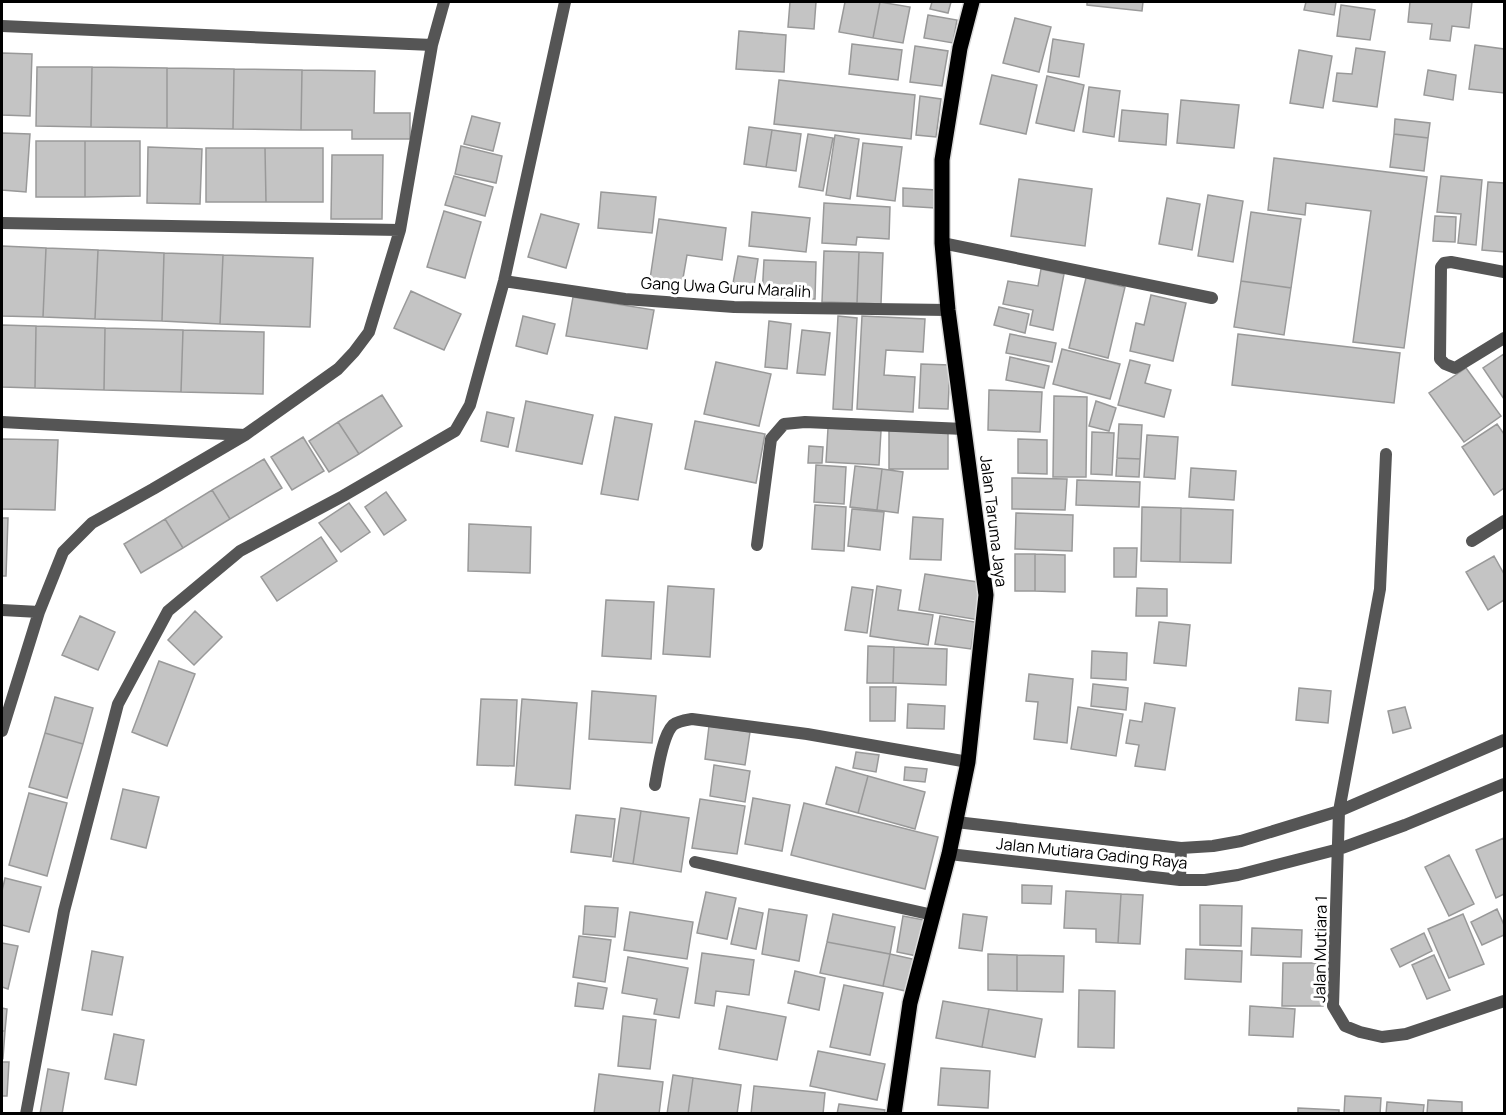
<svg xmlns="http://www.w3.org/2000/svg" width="1506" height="1115" font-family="Manrope,sans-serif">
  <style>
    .building { fill: #c4c4c4; stroke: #999; stroke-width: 1.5 }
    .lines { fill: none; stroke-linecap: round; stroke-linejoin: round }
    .primary-casing { stroke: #dbdbdb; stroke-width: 18 }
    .street { stroke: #555; stroke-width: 12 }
    .primary { stroke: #000; stroke-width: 15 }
    .labels { text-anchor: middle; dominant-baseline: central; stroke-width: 6; stroke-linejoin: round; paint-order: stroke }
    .street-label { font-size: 16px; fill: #000; stroke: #fff }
  </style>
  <rect width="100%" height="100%" fill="#fff"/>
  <path class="building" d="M790 2H816L814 29 788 27Z
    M845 2H880L873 38 839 32Z
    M880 2 910 7 903 43 873 38Z
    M932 2H951L948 13 930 9Z
    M1087 2H1143L1142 11 1087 5Z
    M1306 2H1336L1334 15 1304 10Z
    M1410 2H1472L1469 28 1452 26 1450 41 1430 39 1432 24 1408 22Z
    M1341 5 1375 10 1370 40 1337 36Z
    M928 15 957 20 953 43 924 38Z
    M1015 18 1051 27 1039 72 1003 63Z
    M739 31 786 35 784 72 736 69Z
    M1053 39 1084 44 1079 77 1048 72Z
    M852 44 902 50 898 80 849 74Z
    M1475 45 1504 49V93L1469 89Z
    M915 46 948 51 942 86 910 82Z
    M1356 48 1385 52 1377 107 1333 101 1337 73 1352 74Z
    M1299 50 1332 56 1323 108 1290 103Z
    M2 53 32 54 30 116 2 115Z
    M37 67H92L91 127 36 126Z
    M92 67 167 68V128L91 127Z
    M167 68 234 69 233 129 167 128Z
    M234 69 302 70 301 130 233 129Z
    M302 70 375 71 374 113H410V139H352V130H301Z
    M1428 70 1456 75 1453 100 1424 95Z
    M992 75 1037 85 1026 134 980 124Z
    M1047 76 1084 85 1074 131 1036 123Z
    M779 80 915 95 911 139 774 124Z
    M1089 87 1120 91 1114 137 1083 132Z
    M920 96 941 99 936 137 916 135Z
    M1181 100 1239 105 1234 148 1177 143Z
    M1122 110 1168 114 1166 145 1119 141Z
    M472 116 500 123 493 151 464 144Z
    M1395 119 1430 123 1428 138 1394 134Z
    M749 127 772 130 766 167 744 164Z
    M772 130 801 134 796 171 766 167Z
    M2 133 30 134 26 192 2 190Z
    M808 134 833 138 823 191 799 187Z
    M1394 134 1428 138 1424 171 1390 167Z
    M835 135 859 139 850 199 826 195Z
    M36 141H85V197H36Z
    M85 141H140V196L85 197Z
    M863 143 902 147 895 201 857 196Z
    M461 146 502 156 496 183 455 174Z
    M148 147 202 149 200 204 147 203Z
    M206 148H265L266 202H206Z
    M265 148H323V202H266Z
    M332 155H383L382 219H331Z
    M1274 158 1427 177 1404 348 1353 342 1371 211 1306 203 1305 215 1268 210Z
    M454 176 493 187 485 216 445 205Z
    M1441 176 1482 180 1476 245 1458 243 1461 214 1437 212Z
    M1019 179 1092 189 1085 246 1011 236Z
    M1488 182 1504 183V252L1482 250Z
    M903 188 936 190 935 208 903 206Z
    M601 192 656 197 652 233 598 228Z
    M1208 195 1243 201 1233 262 1198 256Z
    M1167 198 1200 204 1192 250 1159 244Z
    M824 203 890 207 889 239 857 237 856 245 822 243Z
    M444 211 481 222 465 278 427 267Z
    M752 212 810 218 806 252 749 246Z
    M1251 212 1301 219 1291 288 1241 281Z
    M541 214 579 224 566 268 528 257Z
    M1435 216 1456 217 1455 242 1433 241Z
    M659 219 726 228 722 260 687 255 682 284 650 279Z
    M2 246 46 248 43 317 2 316Z
    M46 248 98 250 95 319 43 317Z
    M98 250 164 253 162 321 95 319Z
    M824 251 859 252 857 303 822 302Z
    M859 252 883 253 881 304 857 303Z
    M164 253 223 255 220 324 162 321Z
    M223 255 313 258 310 327 220 324Z
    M738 256 758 259 754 286 733 283Z
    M764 260 816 262 815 299 762 297Z
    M1041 269 1064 274 1053 330 1030 325 1033 310 1003 304 1008 281 1038 286Z
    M1086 278 1125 287 1108 358 1069 348Z
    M1241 281 1291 288 1284 335 1234 327Z
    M411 291 461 314 444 350 394 328Z
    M1151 295 1186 303 1173 361 1130 351 1136 323 1144 325Z
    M573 297 654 310 647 349 566 336Z
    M999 307 1029 314 1025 333 994 325Z
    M523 316 555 324 547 354 516 346Z
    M838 316 857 318 852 410 833 409Z
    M862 316 925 319 923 352 886 350 884 375 915 377 913 412 857 409Z
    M769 321 791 324 787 369 765 367Z
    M2 325 36 326 35 388 2 387Z
    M36 326 105 328 104 390 35 388Z
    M105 328 183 330 181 392 104 390Z
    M183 330 264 332 263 394 181 392Z
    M802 330 830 333 825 375 797 373Z
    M1010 334 1056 343 1052 362 1006 353Z
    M1238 334 1400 353 1394 403 1232 385Z
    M1062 349 1120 364 1110 399 1053 384Z
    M1504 354V399L1483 368Z
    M1010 357 1049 366 1044 388 1006 380Z
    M1130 360 1150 365 1145 383 1171 390 1164 417 1118 405Z
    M716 362 771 374 759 426 704 414Z
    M921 364 950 365 948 409 919 408Z
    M1466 368 1501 416 1464 442 1429 393Z
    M989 390 1042 392 1040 432 988 430Z
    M382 395 402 426 359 454 338 422Z
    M1054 396 1087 397 1086 477H1053Z
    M526 401 593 415 582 464 516 451Z
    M1096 401 1116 408 1109 431 1089 426Z
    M487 412 514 418 508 447 481 441Z
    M615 417 652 424 638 500 601 494Z
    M695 421 765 434 756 483 685 469Z
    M338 422 359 454 329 472 309 441Z
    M1119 424 1142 425 1140 459 1117 458Z
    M1497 424 1504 434V488L1494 495 1462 447Z
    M828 428 881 431 879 465 826 462Z
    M889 431H948V469H889Z
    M1092 432 1114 433 1112 475 1091 474Z
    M1147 435 1178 437 1175 479 1144 477Z
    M303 437 324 471 292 490 271 457Z
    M2 439 58 440 55 510 2 509Z
    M1018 439 1047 440V474L1018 473Z
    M809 446 823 447 822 463H808Z
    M1117 458 1140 459 1139 477 1116 476Z
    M264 459 282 488 230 519 212 490Z
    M816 465 846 467 844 504 814 502Z
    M855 466 882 469 877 510 850 507Z
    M1191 468 1236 471 1234 500 1189 497Z
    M882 469 903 472 898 513 877 510Z
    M1012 478 1067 479 1065 510 1012 509Z
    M1077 480 1140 482 1139 507 1076 505Z
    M212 490 230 519 183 548 165 519Z
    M386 492 406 520 384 535 365 507Z
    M349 503 370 532 341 552 319 523Z
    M815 505 846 507 844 551 812 549Z
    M1142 507 1181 508 1180 562 1141 561Z
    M1181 508 1233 510 1231 563 1180 562Z
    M852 509 884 512 880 550 848 546Z
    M1016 513 1073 515 1072 551 1015 549Z
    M913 517 943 519 941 560 910 559Z
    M2 518H8L6 576H2Z
    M165 519 183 548 141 573 124 544Z
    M469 524 531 527 530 573 468 571Z
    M321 537 337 561 277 601 261 577Z
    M1114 548H1137L1136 577H1114Z
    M1015 554H1035V591H1015Z
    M1035 554 1065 555V592L1035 591Z
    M1494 556 1504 574V600L1488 610 1466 572Z
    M925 574 984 583 979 620 919 610Z
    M668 586 714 589 710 657 663 654Z
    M877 586 901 590 898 610 933 615 928 645 870 636Z
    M852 587 873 590 867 633 845 630Z
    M1137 588 1167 589V616H1136Z
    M606 600 654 602 651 659 602 656Z
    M195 611 222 637 194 665 168 640Z
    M80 616 115 632 98 670 62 655Z
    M940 616 975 622 971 649 935 644Z
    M1159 622 1190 625 1186 666 1154 663Z
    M868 646 894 647 893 683H867Z
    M894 647 947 649 946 685 893 683Z
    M1092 651 1127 653 1126 680 1091 678Z
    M159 661 195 674 167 746 132 732Z
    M1029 674 1073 679 1067 743 1034 739 1038 702 1026 701Z
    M1093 684 1128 688 1126 710 1091 706Z
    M870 687H896L895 721H870Z
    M1299 688 1331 691 1328 723 1296 720Z
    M592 691 656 696 652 743 589 739Z
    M55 697 93 708 83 744 45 733Z
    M481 699 517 700 514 766 477 765Z
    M522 699 577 703 570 789 515 785Z
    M1145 703 1175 708 1165 770 1135 766 1139 745 1126 743 1130 720 1142 722Z
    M908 704 945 706 944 729 907 728Z
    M1078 707 1123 714 1116 756 1071 749Z
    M1405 707 1411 728 1393 733 1388 711Z
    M709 726 750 732 745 765 705 759Z
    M45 733 83 744 67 798 29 787Z
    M856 752 879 755 876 772 853 768Z
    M714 765 750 771 745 802 710 796Z
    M836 767 868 776 858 813 826 804Z
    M905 767 927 769 925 782 904 780Z
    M868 776 925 792 915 829 858 813Z
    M123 789 159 797 146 848 111 839Z
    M29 793 67 803 47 876 9 865Z
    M753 798 790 805 782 851 745 844Z
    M700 799 745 806 737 854 692 848Z
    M804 803 938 837 925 889 791 855Z
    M621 808 641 811 633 864 613 861Z
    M641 811 689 818 681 872 633 864Z
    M576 815 615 819 611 857 571 852Z
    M1504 838V894L1496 898 1476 850Z
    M1449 855 1474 904 1449 916 1425 867Z
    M5 878 41 887 29 932 2 925V891Z
    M1022 885 1052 886 1051 904 1022 903Z
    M1066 891 1121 894 1118 943 1096 942V929L1064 928Z
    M706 892 736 898 727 939 697 933Z
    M1121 894 1143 895 1140 944 1118 943Z
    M1200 905 1242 906 1241 946 1200 945Z
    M585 906 618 908 615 937 583 934Z
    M739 908 763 913 756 949 731 944Z
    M769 909 807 915 799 961 762 954Z
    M1497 909 1504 925V935L1482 945 1471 922Z
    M630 912 693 922 687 959 624 950Z
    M833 914 895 927 890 954 827 942Z
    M963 914 987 917 982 951 959 948Z
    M1463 914 1484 964 1449 978 1428 929Z
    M903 916 924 920 917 956 897 952Z
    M1252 928 1302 930 1301 957 1251 955Z
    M1424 933 1432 951 1400 967 1391 949Z
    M579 936 611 940 605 982 573 977Z
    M827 942 890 954 883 986 820 973Z
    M2 943 18 946 8 989 2 987Z
    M1186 949 1242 951 1241 982 1185 979Z
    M92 951 123 957 112 1015 82 1010Z
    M702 953 754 960 749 995 716 991 714 1006 695 1003Z
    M890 954 917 960 910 992 883 986Z
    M988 954 1017 955V991L988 990Z
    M1017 955 1064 956 1063 992 1017 991Z
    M1434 955 1450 990 1427 999 1412 965Z
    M628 957 688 968 679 1018 654 1014 657 999 622 993Z
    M1283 963H1324L1323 1006H1282Z
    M795 971 825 978 819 1010 788 1003Z
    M578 983 607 988 603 1009 575 1006Z
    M844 985 883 993 870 1055 830 1047Z
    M1079 990 1115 991 1114 1048 1078 1047Z
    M943 1001 989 1009 982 1047 936 1038Z
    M727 1006 786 1017 777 1060 719 1049Z
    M1250 1006 1295 1009 1293 1037 1249 1035Z
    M2 1008 7 1009 5 1031H2Z
    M989 1009 1042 1019 1035 1057 982 1047Z
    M623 1016 656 1020 650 1069 618 1066Z
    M2 1031H5L3 1058 2 1057Z
    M114 1034 144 1040 136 1085 105 1079Z
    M818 1051 885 1064 877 1100 810 1086Z
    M2 1062H9L7 1096H2Z
    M941 1068 990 1071 988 1108 938 1105Z
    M48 1069 69 1073 62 1114H40Z
    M599 1074 663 1082 659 1114H594Z
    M673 1075 693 1078 688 1114H667Z
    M693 1078 741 1085 737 1114H688Z
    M754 1086 825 1093 823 1114H751Z
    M1345 1096 1381 1098 1380 1114H1344Z
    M1428 1100 1462 1102V1114H1427Z
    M1387 1102 1424 1105 1423 1114H1386Z
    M839 1104 885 1110V1114H837Z
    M1298 1108 1339 1110V1114H1298Z"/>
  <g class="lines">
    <g class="primary-casing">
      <path id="primary" d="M894 1114 910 1003 949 854 968 762 986 595 948 310 942 243V160L960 48 972 2"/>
    </g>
    <path class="street" d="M2 26 432 45
      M2 223 400 230
      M942 243 1212 298
      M1504 272 1451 262 1444 263 1441 267 1440 359 1445 364 1455 368 1504 338
      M504 281 625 299 734 307 948 310
      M2 422 245 435
      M1386 454 1380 589 1339 811 1333 1006 1345 1026 1360 1032 1382 1037 1406 1034 1504 1001
      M1472 541 1504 521
      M757 545 771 439 784 424 805 422 964 429
      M2 610 39 612
      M2 731 39 612 63 552 92 523 153 489 245 435 338 369 354 352 369 332 400 230 432 45 444 2
      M655 785C658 770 662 736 673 725 678 721 686 720 692 719L807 734 968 762
      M956 822 1181 848 1213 846 1241 841 1339 811 1504 740
      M949 854 1180 880H1205L1238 875 1339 849 1405 825 1504 784
      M695 862 933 915
      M1180 880 1181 848
      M26 1114 64 911 118 704 168 611 240 551 343 496 455 431 470 405 504 281 565 2"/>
    <use href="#primary" class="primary"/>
  </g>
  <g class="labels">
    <g class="street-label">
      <text transform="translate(726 287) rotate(3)">Gang Uwa Guru Maralih</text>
      <text transform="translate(994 521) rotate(83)">Jalan Taruma Jaya</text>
      <text transform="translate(1092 853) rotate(6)">Jalan Mutiara Gading Raya</text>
      <text transform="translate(1320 949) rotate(-89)">Jalan Mutiara 1</text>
    </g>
  </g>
  <rect width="1506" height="1115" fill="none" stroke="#000000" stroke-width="6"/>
</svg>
